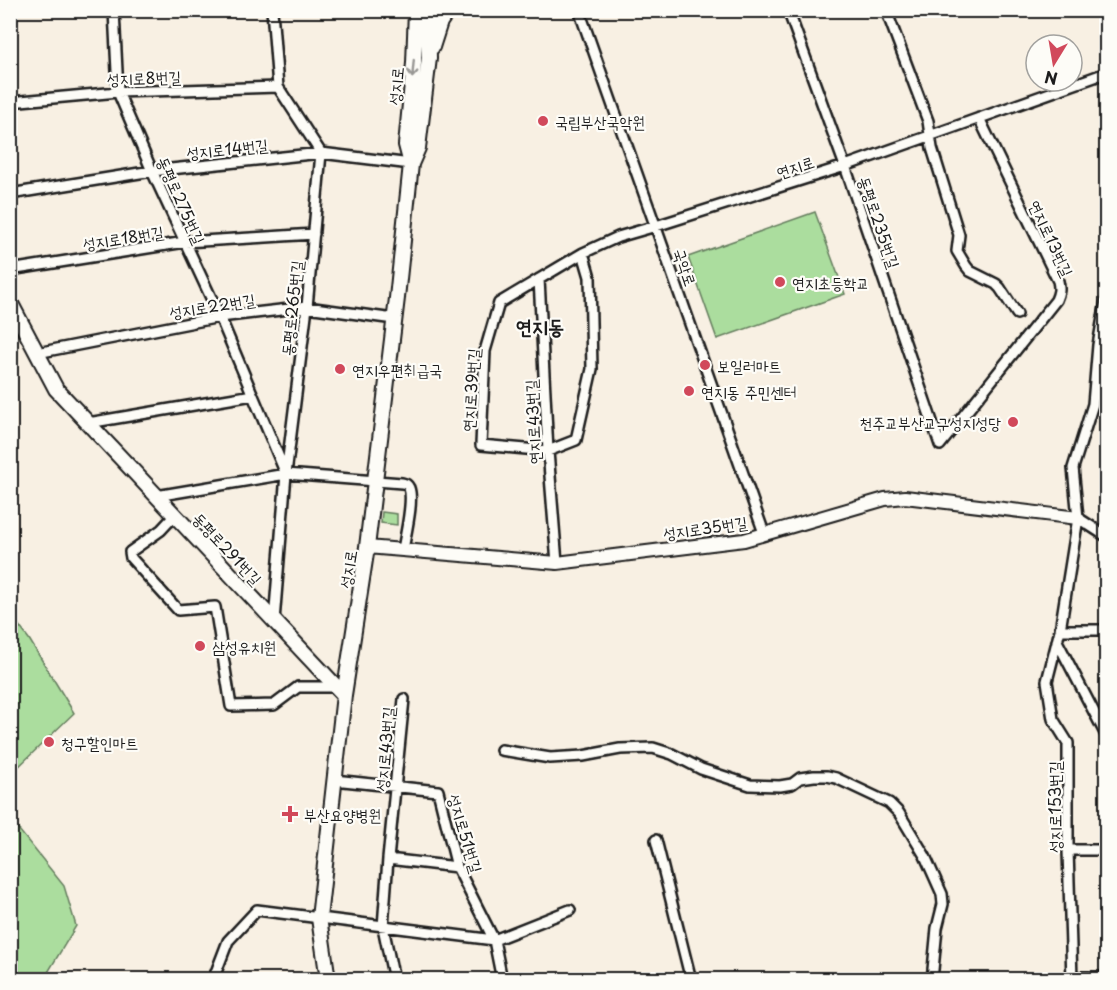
<svg xmlns="http://www.w3.org/2000/svg" width="1117" height="990" font-family="'Playpen Sans','Poor Story',sans-serif">
  <style>
    .green { fill: #abdd9e; stroke: #647c5d; stroke-width: 1.5 }
    .lines { fill: none; stroke-linecap: round; stroke-linejoin: round }
    .minor-casing { stroke: #1c1c1c; stroke-width: 14 }
    .tertiary-casing { stroke: #1c1c1c; stroke-width: 16 }
    .secondary-casing { stroke: #1c1c1c; stroke-width: 18 }
    .minor { stroke: #fdfcf7; stroke-width: 9 }
    .tertiary { stroke: #fdfcf7; stroke-width: 12 }
    .secondary { stroke: #fdfcf7; stroke-width: 14 }
    .oneway { stroke: #989794 }
    .poi-dot { fill: #d1495b; stroke: #fdfcf7; stroke-width: 2 }
    .labels { text-anchor: middle; dominant-baseline: central; stroke-width: 4.5; stroke-linejoin: round; paint-order: stroke }
    .street-label { font-size: 16px; fill: #1c1c1c; stroke: #fdfcf7 }
    .poi-label { font-size: 16px; fill: #1c1c1c; stroke: #fdfcf7; text-anchor: start }
    .quarter-label { font-size: 20px; font-weight: bold; fill: #1c1c1c; stroke: #fdfcf7 }
  </style>
  <rect width="100%" height="100%" fill="#f8f0e3"/>
  <filter id="ink" filterUnits="userSpaceOnUse"><feTurbulence type="fractalNoise" baseFrequency=".0167" numOctaves="2"/><feDisplacementMap in="SourceGraphic" scale="12" xChannelSelector="R" yChannelSelector="G"/><feConvolveMatrix kernelMatrix="1 2 1 2 8 2 1 2 1" color-interpolation-filters="sRGB"/></filter>
  <g filter="url(#ink)">
    <path class="green" d="M815 212 845 294 717 339 688 257Z
      M382 512 397 514V525L381 523Z
      M11 615 29 639 74 713 14 771 11 790Z
      M11 820 64 886 76 926 44 979H11Z"/>
    <g class="lines">
      <g class="minor-casing">
        <path id="minor" d="M114 10 118 92 152 171 220 317 286 474
          M272 10 278 87 321 153 307 307 286 474 274 621
          M579 10 764 533
          M788 10 845 166 940 445
          M886 10 928 121 932 148 959 235 957 251 966 266 970 271 996 284 1000 288 1017 314
          M10 102 118 92 278 87
          M10 194 152 171 321 153 411 164
          M583 253 590 277 592 369 576 440 548 451 481 445 485 351 499 303 583 253 618 237 656 226 845 166 1106 73
          M10 270 185 242 314 234
          M539 279 548 451 557 563
          M37 353 220 317 307 307 394 319
          M88 423 253 395
          M940 445 1056 300C1059 293 1060 289 1058 281L979 118
          M156 496 286 474 402 483C406 484 407 484 409 488 414 501 405 536 403 550
          M175 515 161 530 130 552 131 558 178 610 215 607 231 706 274 705 298 687H336
          M1078 518 1106 536
          M1060 630H1106
          M1057 641 1106 735
          M501 750 550 758 583 756 620 749 653 748 672 754 701 769 750 785 780 786 792 784 800 778 814 776H827L836 778 889 803 899 813 925 856 942 894 943 904 937 928 932 980
          M334 780 438 791 457 867 494 940 502 980
          M656 840 691 980
          M1068 850H1106
          M388 859 457 867
          M1072 977H1106
          M213 980 228 941 257 910 494 940 570 910
          M394 980 383 927 388 859 404 699
          M1072 980 1068 850V743L1053 719 1047 681 1060 630 1078 518 1073 468 1093 404 1098 345 1106 301"/>
      </g>
      <g class="tertiary-casing">
        <path id="tertiary" d="M367 547 557 563 744 540 885 499 905 497 1078 518"/>
      </g>
      <g class="secondary-casing">
        <path id="secondary" d="M432 47 440 22 448 10
          M411 164 406 145 414 63 416 10
          M10 302 56 389 344 695
          M328 980 319 918 344 695 367 547 397 298 411 164 418 148 429 58 428 10"/>
      </g>
      <use href="#minor" class="minor"/>
      <use href="#tertiary" class="tertiary"/>
      <use href="#secondary" class="secondary"/>
    </g>
    <defs><path id="oneway-shaft" d="M-6 0H5M1.5-3L5.5 0L1.5 3" fill="none" stroke-width="1.6" stroke-linecap="round" stroke-linejoin="round" transform="scale(1.5)"/></defs>
    <use class="oneway" href="#oneway-shaft" transform="translate(413 69) rotate(95)"/>
  </g>
  <g class="poi-dot">
    <circle cx="543" cy="121" r="6"/>
    <circle cx="780" cy="282" r="6"/>
    <circle cx="705" cy="365" r="6"/>
    <circle cx="340" cy="369" r="6"/>
    <circle cx="689" cy="391" r="6"/>
    <circle cx="1013" cy="422" r="6"/>
    <circle cx="200" cy="646" r="6"/>
    <circle cx="49" cy="742" r="6"/>
    <path d="M287 805h6v6h6v6h-6v6h-6v-6h-6v-6h6z"/>
  </g>
  <g class="labels">
    <g class="street-label">
      <text transform="translate(144 77) rotate(-2)">성지로8번길</text>
      <text transform="translate(395 86) rotate(-85)">성지로</text>
      <text transform="translate(227 148) rotate(-6)">성지로14번길</text>
      <text transform="translate(795 166) rotate(-18)">연지로</text>
      <text transform="translate(182 200) rotate(66)">동평로275번길</text>
      <text transform="translate(880 222) rotate(71)">동평로235번길</text>
      <text transform="translate(123 237) rotate(-9)">성지로18번길</text>
      <text transform="translate(1052 238) rotate(65)">연지로13번길</text>
      <text transform="translate(686 267) rotate(71)">국악로</text>
      <text transform="translate(212 305) rotate(-9)">성지로22번길</text>
      <text transform="translate(291 308) rotate(-84)">동평로265번길</text>
      <text transform="translate(470 390) rotate(-86)">연지로39번길</text>
      <text transform="translate(532 422) rotate(-93)">연지로43번길</text>
      <text transform="translate(705 527) rotate(-8)">성지로35번길</text>
      <text transform="translate(228 548) rotate(47)">동평로291번길</text>
      <text transform="translate(347 569) rotate(-81)">성지로</text>
      <text transform="translate(384 749) rotate(-85)">성지로43번길</text>
      <text transform="translate(1054 807) rotate(-90)">성지로153번길</text>
      <text transform="translate(466 833) rotate(73)">성지로51번길</text>
    </g>
    <g class="poi-label">
      <text x="555" y="121">국립부산국악원</text>
      <text x="792" y="282">연지초등학교</text>
      <text x="717" y="365">보일러마트</text>
      <text x="352" y="369">연지우편취급국</text>
      <text x="701" y="391">연지동 주민센터</text>
      <text x="1001" y="422" text-anchor="end">천주교부산교구성지성당</text>
      <text x="212" y="646">삼성유치원</text>
      <text x="61" y="742">청구할인마트</text>
      <text x="304" y="814">부산요양병원</text>
    </g>
    <g class="quarter-label">
      <text x="540" y="326">연지동</text>
    </g>
  </g>
  <rect width="1117" height="990" fill="none" stroke="#fdfcf7" stroke-width="36"/>
  <rect x="18" y="18" width="1081" height="954" fill="none" stroke="#1c1c1c" stroke-width="2" filter="url(#ink)"/>
  <g transform="translate(1054 63) rotate(191)"><circle r="28" fill="#fdfcf7" stroke="#a3a29f" stroke-width="1.5"/>
  <path d="M0-4.5L10 22L0 15L-10 22Z" fill="#d1495b"/>
  <text y="-9" font-size="16" font-weight="bold" text-anchor="middle" fill="#1c1c1c">N</text>
  </g>
</svg>
